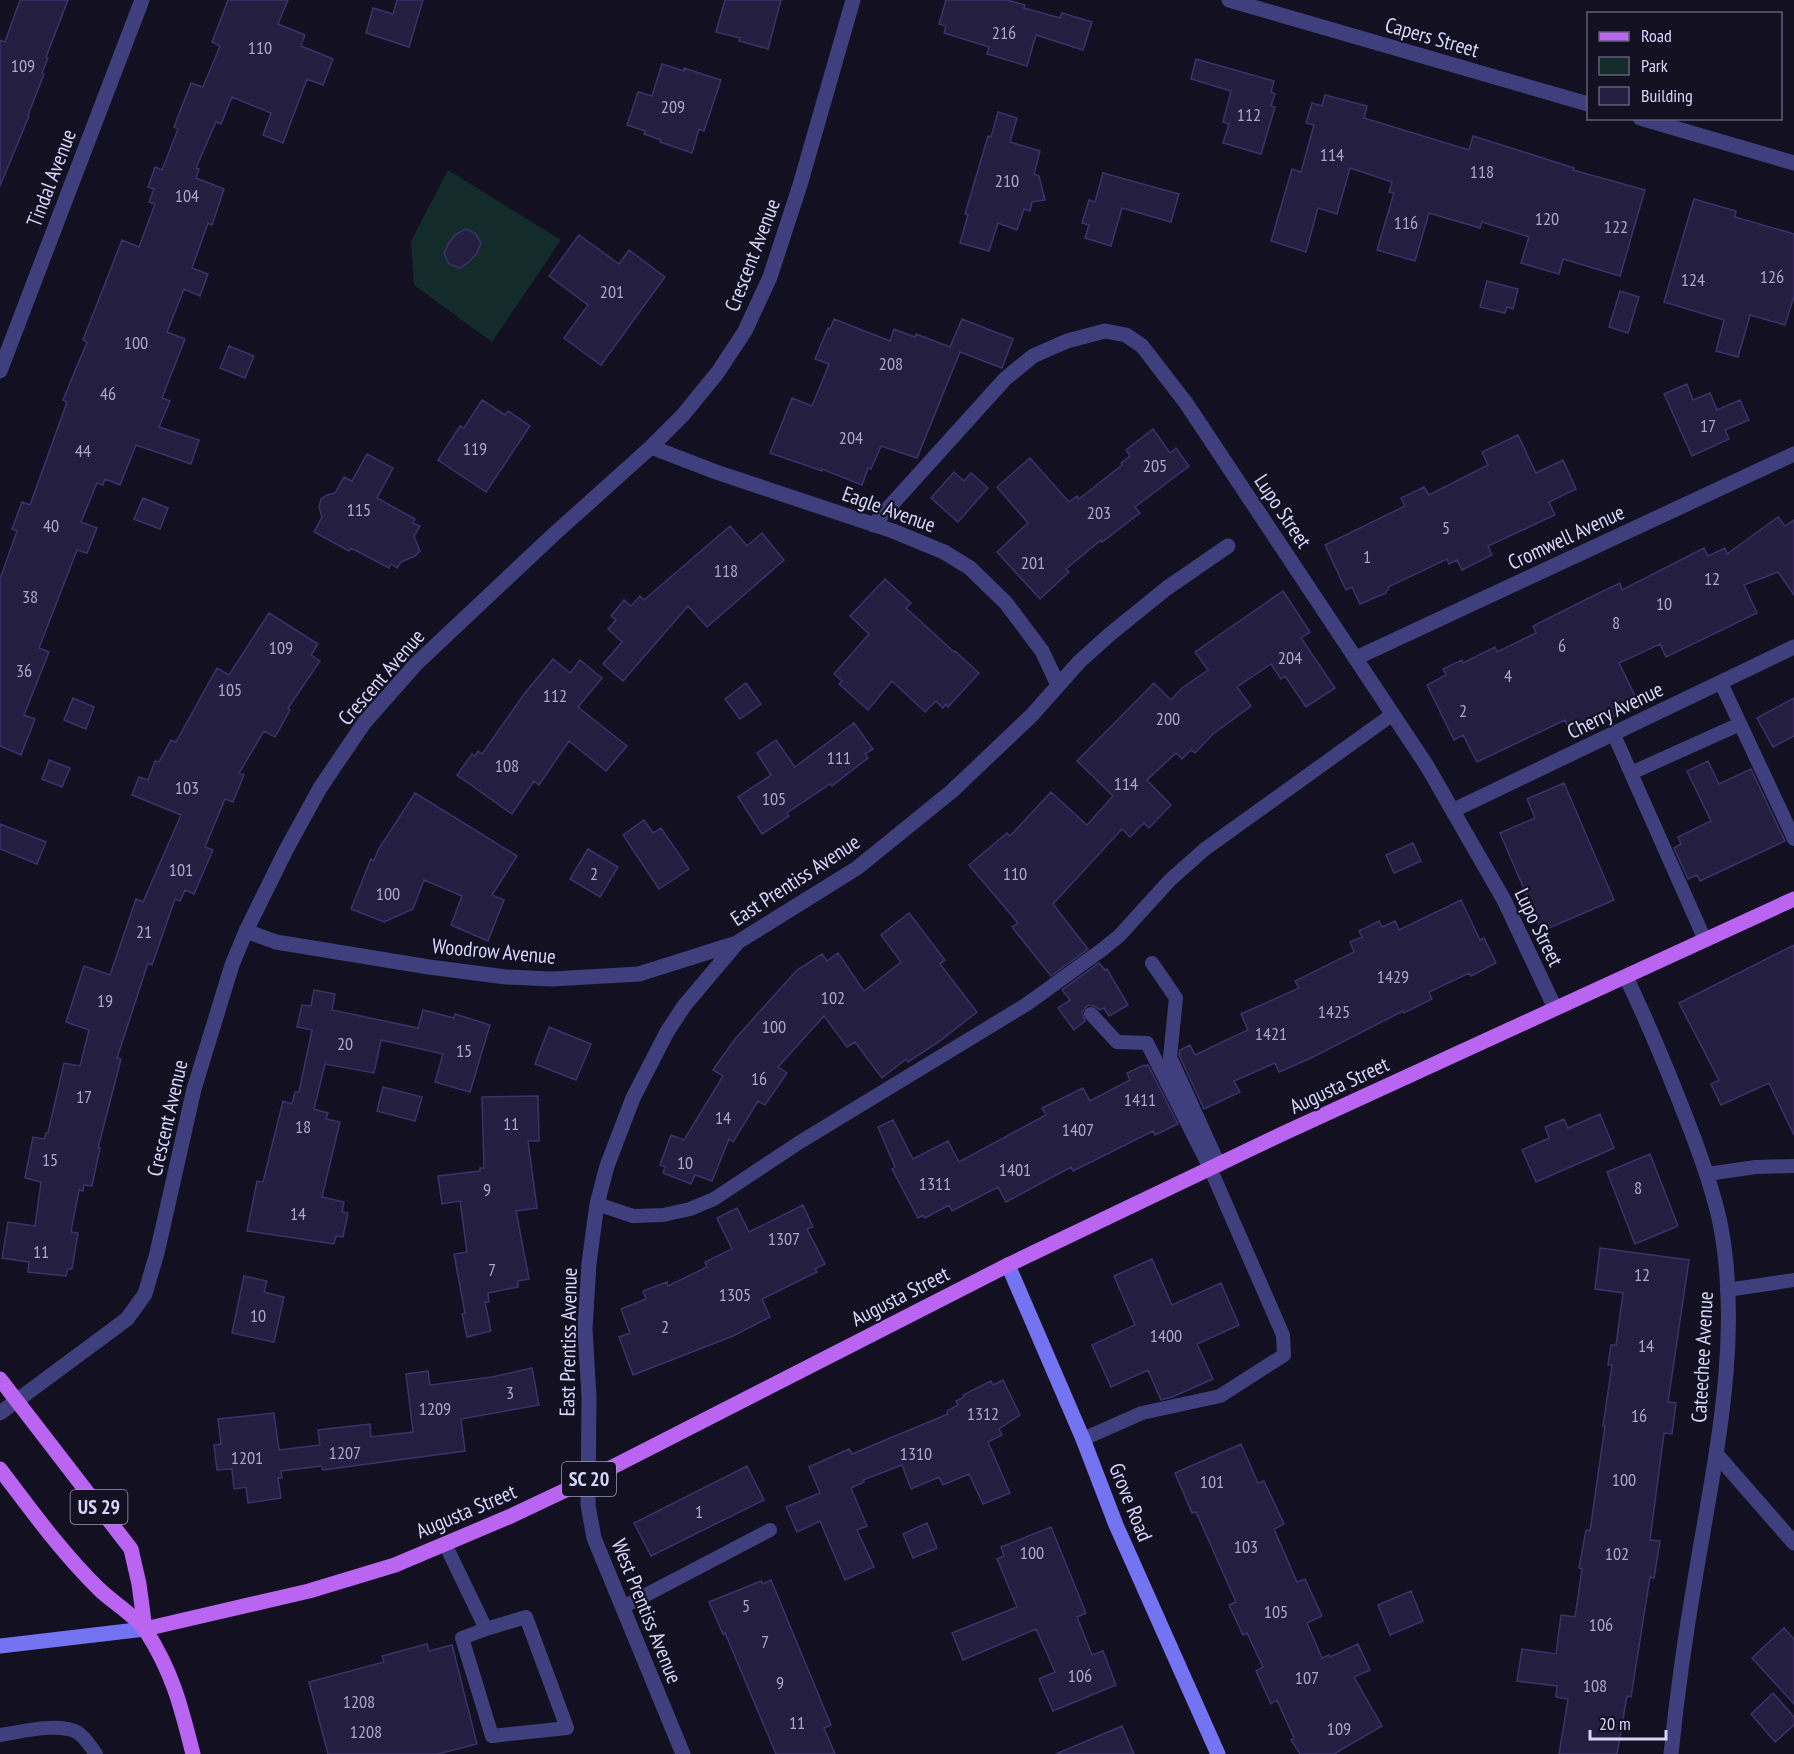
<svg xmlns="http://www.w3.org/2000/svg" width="1794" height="1754" font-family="'PT Sans Narrow',sans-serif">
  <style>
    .green { fill: #132b2a }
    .building { fill: #241e41; stroke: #3c326b; stroke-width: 1.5 }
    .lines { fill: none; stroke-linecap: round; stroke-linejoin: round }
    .lane { stroke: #403f7d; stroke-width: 14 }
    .street { stroke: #403f7d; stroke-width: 15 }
    .secondary { stroke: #7474f3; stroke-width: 15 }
    .primary { stroke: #ba65f1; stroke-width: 15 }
    .labels { text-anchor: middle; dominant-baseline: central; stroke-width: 4.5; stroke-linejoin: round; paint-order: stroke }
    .number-label { font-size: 18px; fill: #aba7cc }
    .shield { fill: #131022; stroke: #9d9aba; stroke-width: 1.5 }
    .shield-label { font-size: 20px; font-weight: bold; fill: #d8d5fb }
    .street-label { font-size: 21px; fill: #d8d5fb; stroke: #131022 }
  </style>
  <rect width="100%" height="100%" fill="#131022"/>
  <path class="green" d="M448 170 561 240 492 342 414 285 411 241Z"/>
  <path class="building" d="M20 0H68L46 57 48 58 42 73 44 74 28 115 29 116 0 186V40L5 42Z
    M228 0H288L278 24 305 35 301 46 333 59 323 85 307 79 283 143 263 135 271 113 232 97 221 124 216 122 212 131 196 168 199 169 196 178 224 189 212 225 208 223 192 268 208 274 200 296 184 289 167 332 185 339 162 398 170 401 159 427 199 440 191 464 136 445 120 485 105 479 103 485 97 483 81 522 97 528 87 553 77 550 39 648 49 652 24 715 35 719 21 755 0 746V579L17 531 12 529 22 502 30 505 67 402 63 400 87 342 83 340 122 240 139 247 155 204 149 202 154 189 148 187 155 167 162 170 178 129 174 127 191 83 203 87 220 46 212 42Z
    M397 0H423L409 47 366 33 373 8 393 14Z
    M725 0H781L768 49 739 41 740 38 716 32Z
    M946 0H1007L1025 5 1024 8 1060 18 1062 13 1092 22 1083 50 1036 35 1027 66 987 54 989 47 944 33 946 26 939 24Z
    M1196 59 1274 81 1271 92 1275 94 1271 106 1275 107 1261 154 1223 143 1229 124 1223 122 1231 91 1191 79Z
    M662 64 684 71V68L721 80 704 131 699 129 692 153 660 142 661 140 644 134 645 131 627 125 638 92 652 96Z
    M1325 95 1367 106 1364 118 1469 150 1473 136 1574 168 1573 170 1645 190 1620 276 1563 259 1559 274 1521 263 1529 237 1482 222 1480 228 1429 213 1415 261 1377 250 1394 193 1389 192 1392 182 1350 168 1337 214 1318 208 1306 252 1271 241 1292 169 1301 172 1314 125 1306 123 1312 103 1322 106Z
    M998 112 1017 118 1010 142 1040 151 1034 174 1039 176 1045 200 1032 202 1030 211 1024 209 1017 230 998 223 989 251 960 243 968 215 965 214 988 136 991 137Z
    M1103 173 1179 194 1171 222 1122 208 1111 246 1085 238 1089 225 1082 223 1089 200 1095 202Z
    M1694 199 1736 211 1735 217 1794 234V296L1785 325 1750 315 1738 357 1716 351 1724 320 1664 302Z
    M465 229 475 233 481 243 477 253 469 262 460 268 449 264 444 254 448 244 455 235Z
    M579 235 619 264 629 250 665 277 601 365 564 338 588 305 549 276Z
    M1487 281 1518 289 1513 309 1507 307 1505 313 1480 307Z
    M1620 291 1639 297 1628 333 1609 327Z
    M834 319 890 341 894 329 915 337 916 334 950 347 962 319 1013 339 1002 368 960 352 917 458 881 446 871 469 868 468 862 485 822 469V471L770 453 792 398 812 406 829 364 815 359 828 328 830 329Z
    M229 346 254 356 245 378 220 368Z
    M1687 384 1693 400 1710 393 1717 410 1740 400 1749 420 1725 430 1729 439 1692 456 1664 394Z
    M482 400 505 415 508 411 530 426 486 492 438 460 460 426 464 428Z
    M1153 429 1170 453 1176 448 1189 466 1135 507 1140 513 1102 542 1101 540 1066 569 1069 572 1040 599 997 552 1028 523 997 487 1030 458 1069 502 1077 496 1079 499 1122 465 1121 463 1130 456 1126 450Z
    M1518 435 1536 473 1563 460 1576 489 1549 502 1555 515 1488 546 1492 555 1462 570 1457 560 1449 564 1447 559 1388 587 1389 589 1386 591V593L1360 604 1352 587 1346 590 1325 545 1405 506 1401 498 1424 487 1429 495 1488 465 1482 452Z
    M367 454 393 468 377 498 415 519 413 523 420 526 414 536 420 551 415 556 401 562 397 568 391 564 389 568 351 548 349 551 314 532 322 517 319 507 321 499 327 495 335 493 344 477 352 481Z
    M954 472 964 481 971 473 988 488 958 522 931 498Z
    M143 498 168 508 160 529 134 519Z
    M1778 517 1785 526 1794 520V595L1778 572 1744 585 1757 613 1666 657 1660 644 1619 663 1639 704 1598 724 1599 727 1574 739 1565 720 1477 762 1463 735 1454 740 1427 685 1446 675 1443 669 1462 660 1463 663 1495 647 1497 652 1536 633 1533 626 1595 595 1620 583 1622 590 1704 548 1708 556 1725 548 1727 554Z
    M730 526 747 546 762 533 784 560 707 627 688 606 623 681 603 664 622 642 608 629 616 620 611 616 624 600 631 606 640 596 644 600Z
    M885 579 911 603 906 608 954 652 955 651 979 673 948 707 946 704 943 708 936 701 925 712 892 681 868 710 839 684 842 681 834 674 869 634 850 616Z
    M1283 591 1310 632 1301 638 1335 688 1306 707 1285 676 1281 679 1271 664 1237 687 1251 706 1213 734 1195 753 1191 750 1182 759 1176 753 1147 780 1171 805 1149 828 1144 823 1130 837 1122 829 1053 904 1088 949 1051 976 1012 927 1018 923 969 865 1007 833 1010 836 1051 792 1087 825 1113 796 1077 761 1154 683 1171 700 1182 688 1208 670 1195 652Z
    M269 613 318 644 311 655 320 661 288 708 290 710 275 737 264 731 239 773 244 775 233 802 225 799 205 847 213 850 194 894 185 890 180 901 175 899 152 965 148 963 117 1058 121 1059 98 1148H100L92 1186 84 1185 83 1191 79 1190 71 1232 78 1233 72 1269H68L66 1276 28 1272 29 1262 2 1258 8 1222 35 1226 41 1182 25 1178 33 1137 44 1139 46 1133H48L64 1063 80 1066 89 1030 66 1022 84 966 110 975 136 899 143 902 181 815 132 795 139 777 148 780 155 761 159 762 171 740 176 742 217 668 229 675Z
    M553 659 570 673 580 660 602 678 578 707 627 746 606 771 569 741 539 785 534 781 512 814 457 775 472 754 475 756 478 751 482 754 525 693Z
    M746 683 761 704 740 719 725 699Z
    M73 698 94 707 86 729 64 720Z
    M1794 698V736L1773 747 1757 718Z
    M854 723 873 749 865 754 868 758 832 786 830 784 787 813 789 816 762 834 738 797 771 775 757 753 776 740 795 767Z
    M49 760 70 768 62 787 42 779Z
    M1708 761 1719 784 1751 769 1785 841 1700 881 1697 875 1688 879 1674 848 1681 844 1678 837 1711 821 1687 771Z
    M1564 783 1614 900 1542 931 1500 833 1535 818 1527 799Z
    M415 793 517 856 492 895 504 900 488 941 451 925 462 896 424 880 413 909 384 922 351 909 371 859 374 861 378 850Z
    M644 820 653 833 661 828 689 869 659 889 623 835Z
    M0 824 46 842 37 864 0 849Z
    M1413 843 1421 861 1394 873 1386 855Z
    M588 849 618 867 600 897 570 879Z
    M1461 900 1480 940 1484 938 1496 963 1471 976 1469 973 1429 992 1432 999 1404 1013 1403 1011 1309 1059 1279 1072 1275 1063 1234 1081 1240 1092 1204 1109 1179 1055 1180 1050 1190 1045 1195 1055 1248 1030 1241 1014 1299 988 1295 981 1354 952 1350 942 1362 937 1359 931 1379 921 1382 927 1395 921 1399 930Z
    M909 913 945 960 940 964 977 1012 940 1041 908 1062 906 1059 882 1078 855 1042 847 1047 824 1016 778 1067 787 1073 765 1105 758 1101 733 1142 729 1139 712 1181 695 1175 691 1184 663 1173 665 1167 660 1165 671 1135 684 1140 723 1076 713 1070 735 1039 797 970 822 954 827 961 838 953 864 991 901 962 881 935Z
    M1794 945V1135L1769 1083 1721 1105 1711 1084 1719 1080 1679 1003Z
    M1099 963 1105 970 1107 969 1128 1005 1109 1016 1104 1008 1100 1010 1094 1006 1088 1005 1082 1012 1085 1021 1074 1030 1058 1008 1070 1000 1062 990Z
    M314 990 335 994 332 1010 418 1028 423 1010 454 1018 455 1014 490 1025 470 1092 435 1082 443 1054 381 1040 374 1073 325 1064 314 1109 328 1113 326 1119 340 1122 322 1197 344 1202 342 1212 348 1213 343 1237 336 1236 334 1244 247 1231 257 1181 263 1182 283 1101 292 1104 295 1092H299L312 1030 297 1027 302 1005 311 1006Z
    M549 1027 591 1044 576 1080 535 1064Z
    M1144 1065 1145 1066 1148 1065 1178 1124 1155 1135 1153 1131 1073 1171 1071 1167 1006 1202 998 1187 952 1211 949 1205 925 1218 923 1215 918 1218 892 1169 895 1167 878 1127 893 1120 913 1159 948 1141 959 1162 1046 1115 1042 1108 1083 1088 1090 1101 1130 1080 1127 1073Z
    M383 1087 422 1097 415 1121 377 1111Z
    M538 1096 539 1141H528L537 1208 516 1211 529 1279 518 1281V1287L488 1293 489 1302H485L491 1331 467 1337 462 1314 465 1313 454 1254 467 1252 460 1201 442 1204 438 1176 480 1171V1168H484L482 1097Z
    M1600 1114 1614 1148 1536 1182 1522 1150 1549 1138 1545 1127 1564 1119 1568 1128Z
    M1650 1154 1678 1226 1635 1244 1607 1172Z
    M803 1205 813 1227 807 1229 825 1264 815 1269 817 1272 762 1299 770 1317 733 1336 633 1375 619 1337 630 1333 621 1309 646 1299 643 1291 667 1282 668 1286 707 1267 705 1262 732 1249 717 1218 737 1208 749 1232Z
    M1600 1248 1689 1260 1668 1402 1676 1403 1672 1434 1664 1433 1650 1540 1660 1541 1654 1578 1650 1577 1631 1697 1627 1696 1617 1754H1559L1568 1699 1556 1697 1557 1686 1517 1681 1522 1649 1556 1654 1561 1615 1575 1617 1582 1569 1579 1568 1586 1530 1590 1531 1605 1426H1603L1612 1365H1608L1611 1345H1616L1623 1293 1595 1289Z
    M1152 1259 1172 1305 1221 1283 1239 1325 1197 1344 1213 1379 1172 1397 1161 1400 1148 1370 1111 1387 1092 1345 1135 1325 1114 1276Z
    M244 1276 267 1281 264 1292 284 1297 274 1342 232 1333Z
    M532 1368 539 1405 461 1419 465 1451 323 1470 321 1466 281 1471 282 1478H278L281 1498 248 1503 246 1487 234 1489 232 1469 217 1470 214 1445 221 1444 218 1419 274 1413 279 1450 320 1445 318 1430 370 1424 371 1437 413 1432 406 1374 428 1371 430 1385 492 1377Z
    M1003 1380 1020 1415 999 1429 1002 1435 988 1442 1010 1493 983 1504 969 1474 943 1485 939 1477 911 1489 902 1465 863 1480 864 1482 851 1488 867 1526 857 1530 874 1567 845 1580 820 1521 797 1532 786 1507 820 1493 809 1467 849 1449 852 1454 948 1414 947 1411 958 1405 956 1401 964 1397 963 1395 991 1381 993 1385Z
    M1241 1444 1258 1483 1264 1481 1284 1524 1274 1529 1297 1582 1305 1579 1322 1616 1307 1623 1322 1658 1329 1655 1330 1657 1358 1644 1370 1670 1354 1677 1382 1726 1334 1754H1300L1291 1740 1294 1738 1277 1700 1271 1704 1256 1671 1263 1667 1247 1633 1243 1635 1229 1605 1236 1602 1196 1512 1192 1513 1175 1473Z
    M747 1466 764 1500 651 1556 634 1523Z
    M927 1523 937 1548 913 1558 903 1534Z
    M1051 1527 1086 1613 1077 1617 1092 1655 1103 1651 1116 1685 1053 1711 1039 1679 1055 1672 1036 1629 963 1660 952 1633 1017 1607 997 1559 1004 1556 1001 1547Z
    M771 1580 831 1725 824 1728 835 1754H776L725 1633 723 1634 709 1602 761 1581 763 1584Z
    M1411 1591 1423 1621 1390 1635 1378 1605Z
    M1784 1628 1794 1639V1704L1752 1658Z
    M427 1644 429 1651 452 1645 477 1744 438 1754H328L309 1682 384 1662 382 1656Z
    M1773 1693 1794 1717V1725L1775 1742 1751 1714Z
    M1122 1726 1134 1754H1056Z"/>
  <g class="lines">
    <path class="lane" d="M1721 683 1794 839
      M1614 735 1705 940
      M1631 773 1740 724
      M1152 963 1176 998 1170 1057 1219 1165
      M1707 1174 1756 1167 1794 1166
      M597 1204 633 1216 663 1215 690 1209 714 1199 800 1142 1027 1004 1103 949 1119 936 1170 880 1205 849 1393 714
      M1727 1290 1794 1280
      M1083 1439 1142 1413 1220 1396 1284 1355 1283 1335 1210 1168 1147 1043 1117 1042 1091 1014
      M445 1544 486 1629 462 1638 492 1736 567 1728 526 1617 486 1629
      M623 1607 770 1530
      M0 1735C21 1732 58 1722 77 1732 85 1737 91 1747 96 1754"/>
    <path class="street" d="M1229 0 1588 104
      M1640 118 1794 163
      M0 371 142 0
      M651 447 716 472 893 531 944 552 970 568 1006 603 1042 651 1058 685
      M873 525 1005 379 1033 356 1067 341 1105 331 1126 335 1142 346 1186 403 1427 766 1504 900 1555 1008
      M1356 658 1794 454
      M1454 810 1794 647
      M246 931 276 942 429 967 506 977 552 979 639 974 737 943
      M1626 977C1650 1027 1670 1076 1690 1128 1701 1157 1712 1187 1719 1218 1744 1335 1714 1463 1695 1579 1685 1637 1677 1695 1671 1754
      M0 1413 127 1319 145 1294 157 1253 194 1089 232 965 246 931 286 850 320 788 364 723 416 664 552 536 651 447 683 415 718 372 745 331 770 277 800 185 853 0
      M1717 1455 1794 1543
      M683 1754 594 1538 588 1505 589 1397 585 1329 589 1263 597 1204 607 1166 633 1098 667 1032 684 1006 738 942 857 868 952 791 1032 715 1079 662 1109 635 1167 588 1228 546"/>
    <path class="secondary" d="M1008 1265 1083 1439 1116 1525 1218 1754
      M0 1646 145 1629"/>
    <path class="primary" d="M0 1379 131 1549 139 1584 145 1629
      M0 1469C31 1510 62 1553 99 1589 112 1602 136 1616 146 1631 173 1673 181 1707 193 1754
      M145 1629 309 1591 395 1565 511 1516 587 1480 1008 1265 1282 1134 1794 899"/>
  </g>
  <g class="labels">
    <g class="number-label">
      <text x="1004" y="32">216</text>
      <text x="260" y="47">110</text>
      <text x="23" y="65">109</text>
      <text x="673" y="106">209</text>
      <text x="1249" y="114">112</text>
      <text x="1332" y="154">114</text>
      <text x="1482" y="171">118</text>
      <text x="1007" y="180">210</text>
      <text x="187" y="195">104</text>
      <text x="1547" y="218">120</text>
      <text x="1406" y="222">116</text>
      <text x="1616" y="226">122</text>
      <text x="1772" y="276">126</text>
      <text x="1693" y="279">124</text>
      <text x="612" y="291">201</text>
      <text x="136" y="342">100</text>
      <text x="891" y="363">208</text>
      <text x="108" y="393">46</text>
      <text x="1708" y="425">17</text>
      <text x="851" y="437">204</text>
      <text x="475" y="448">119</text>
      <text x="83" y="450">44</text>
      <text x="1155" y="465">205</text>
      <text x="359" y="509">115</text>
      <text x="1099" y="512">203</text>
      <text x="51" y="525">40</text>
      <text x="1446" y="527">5</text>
      <text x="1367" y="556">1</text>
      <text x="1033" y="562">201</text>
      <text x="726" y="570">118</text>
      <text x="1712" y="578">12</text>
      <text x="30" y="596">38</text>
      <text x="1664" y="603">10</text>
      <text x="1616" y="622">8</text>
      <text x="1562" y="645">6</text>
      <text x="281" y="647">109</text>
      <text x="1290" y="657">204</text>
      <text x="24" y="670">36</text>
      <text x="1508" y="675">4</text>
      <text x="230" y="689">105</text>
      <text x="555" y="695">112</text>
      <text x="1463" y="710">2</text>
      <text x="1168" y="718">200</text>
      <text x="839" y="757">111</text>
      <text x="507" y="765">108</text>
      <text x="1126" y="783">114</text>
      <text x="187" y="787">103</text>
      <text x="774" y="798">105</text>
      <text x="181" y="869">101</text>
      <text x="594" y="873">2</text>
      <text x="1015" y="873">110</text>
      <text x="388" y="893">100</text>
      <text x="144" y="931">21</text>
      <text x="1393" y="976">1429</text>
      <text x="833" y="997">102</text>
      <text x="105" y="1000">19</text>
      <text x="1334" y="1011">1425</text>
      <text x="774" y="1026">100</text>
      <text x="1271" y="1033">1421</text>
      <text x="345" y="1043">20</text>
      <text x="464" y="1050">15</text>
      <text x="759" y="1078">16</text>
      <text x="84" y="1096">17</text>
      <text x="1140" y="1099">1411</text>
      <text x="723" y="1117">14</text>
      <text x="511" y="1123">11</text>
      <text x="303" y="1126">18</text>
      <text x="1078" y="1129">1407</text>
      <text x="50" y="1159">15</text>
      <text x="685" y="1162">10</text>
      <text x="1015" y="1169">1401</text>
      <text x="935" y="1183">1311</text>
      <text x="1638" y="1187">8</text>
      <text x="487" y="1189">9</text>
      <text x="298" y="1213">14</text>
      <text x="784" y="1238">1307</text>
      <text x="41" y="1251">11</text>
      <text x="492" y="1269">7</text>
      <text x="1642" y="1274">12</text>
      <text x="735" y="1294">1305</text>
      <text x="258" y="1315">10</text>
      <text x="665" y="1326">2</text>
      <text x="1166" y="1335">1400</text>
      <text x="1646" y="1345">14</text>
      <text x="510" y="1392">3</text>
      <text x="435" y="1408">1209</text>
      <text x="983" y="1413">1312</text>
      <text x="1639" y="1415">16</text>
      <text x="345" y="1452">1207</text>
      <text x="916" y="1453">1310</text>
      <text x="247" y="1457">1201</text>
      <text x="1624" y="1479">100</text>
      <text x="1212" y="1481">101</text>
      <text x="699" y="1511">1</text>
      <text x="1246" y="1546">103</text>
      <text x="1032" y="1552">100</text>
      <text x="1617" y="1553">102</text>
      <text x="746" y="1605">5</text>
      <text x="1276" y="1611">105</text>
      <text x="1601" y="1624">106</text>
      <text x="765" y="1641">7</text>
      <text x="1080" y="1675">106</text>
      <text x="1307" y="1677">107</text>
      <text x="780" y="1682">9</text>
      <text x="1595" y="1685">108</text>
      <text x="359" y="1701">1208</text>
      <text x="797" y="1722">11</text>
      <text x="1339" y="1728">109</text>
      <text x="366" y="1731">1208</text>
    </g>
    <g class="shield">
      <rect x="562" y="1462" width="54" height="34" rx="4.5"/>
      <rect x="70.5" y="1490" width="57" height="34" rx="4.5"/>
    </g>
    <g class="shield-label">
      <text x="589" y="1479">SC 20</text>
      <text x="99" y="1507">US 29</text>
    </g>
    <g class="street-label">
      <text transform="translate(1432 37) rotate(16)">Capers Street</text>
      <text transform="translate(51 178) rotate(-69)">Tindal Avenue</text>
      <text transform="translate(752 255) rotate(-69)">Crescent Avenue</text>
      <text transform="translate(889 509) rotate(20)">Eagle Avenue</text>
      <text transform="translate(1283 511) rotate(56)">Lupo Street</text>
      <text transform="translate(1566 537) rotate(-25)">Cromwell Avenue</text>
      <text transform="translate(381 677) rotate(-49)">Crescent Avenue</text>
      <text transform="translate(1615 710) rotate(-26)">Cherry Avenue</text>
      <text transform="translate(795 880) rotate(-33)">East Prentiss Avenue</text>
      <text transform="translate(1539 927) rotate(64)">Lupo Street</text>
      <text transform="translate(494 951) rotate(5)">Woodrow Avenue</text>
      <text transform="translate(1339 1085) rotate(-25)">Augusta Street</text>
      <text transform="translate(167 1118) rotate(-77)">Crescent Avenue</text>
      <text transform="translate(900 1296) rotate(-27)">Augusta Street</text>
      <text transform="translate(568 1342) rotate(-89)">East Prentiss Avenue</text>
      <text transform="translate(1702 1357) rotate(-87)">Cateechee Avenue</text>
      <text transform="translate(1131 1502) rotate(68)">Grove Road</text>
      <text transform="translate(466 1511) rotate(-23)">Augusta Street</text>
      <text transform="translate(647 1611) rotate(68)">West Prentiss Avenue</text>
    </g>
  </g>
  <rect x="1587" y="12" width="195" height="108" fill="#131022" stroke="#625f79" stroke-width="1.5"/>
  <rect x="1599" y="32" width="30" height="9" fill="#ba65f1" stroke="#625f79" stroke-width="1.5"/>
  <text x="1641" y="42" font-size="18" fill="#d8d5fb">Road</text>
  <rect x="1599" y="57" width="30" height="18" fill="#132b2a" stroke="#625f79" stroke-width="1.5"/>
  <text x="1641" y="72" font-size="18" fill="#d8d5fb">Park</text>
  <rect x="1599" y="87" width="30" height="18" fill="#241e41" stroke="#625f79" stroke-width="1.5"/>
  <text x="1641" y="102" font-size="18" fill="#d8d5fb">Building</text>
  <path d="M1590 1730v9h76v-9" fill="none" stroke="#d8d5fb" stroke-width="3"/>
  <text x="1599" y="1730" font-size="18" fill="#d8d5fb" stroke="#131022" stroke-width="4.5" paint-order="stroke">20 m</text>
</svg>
